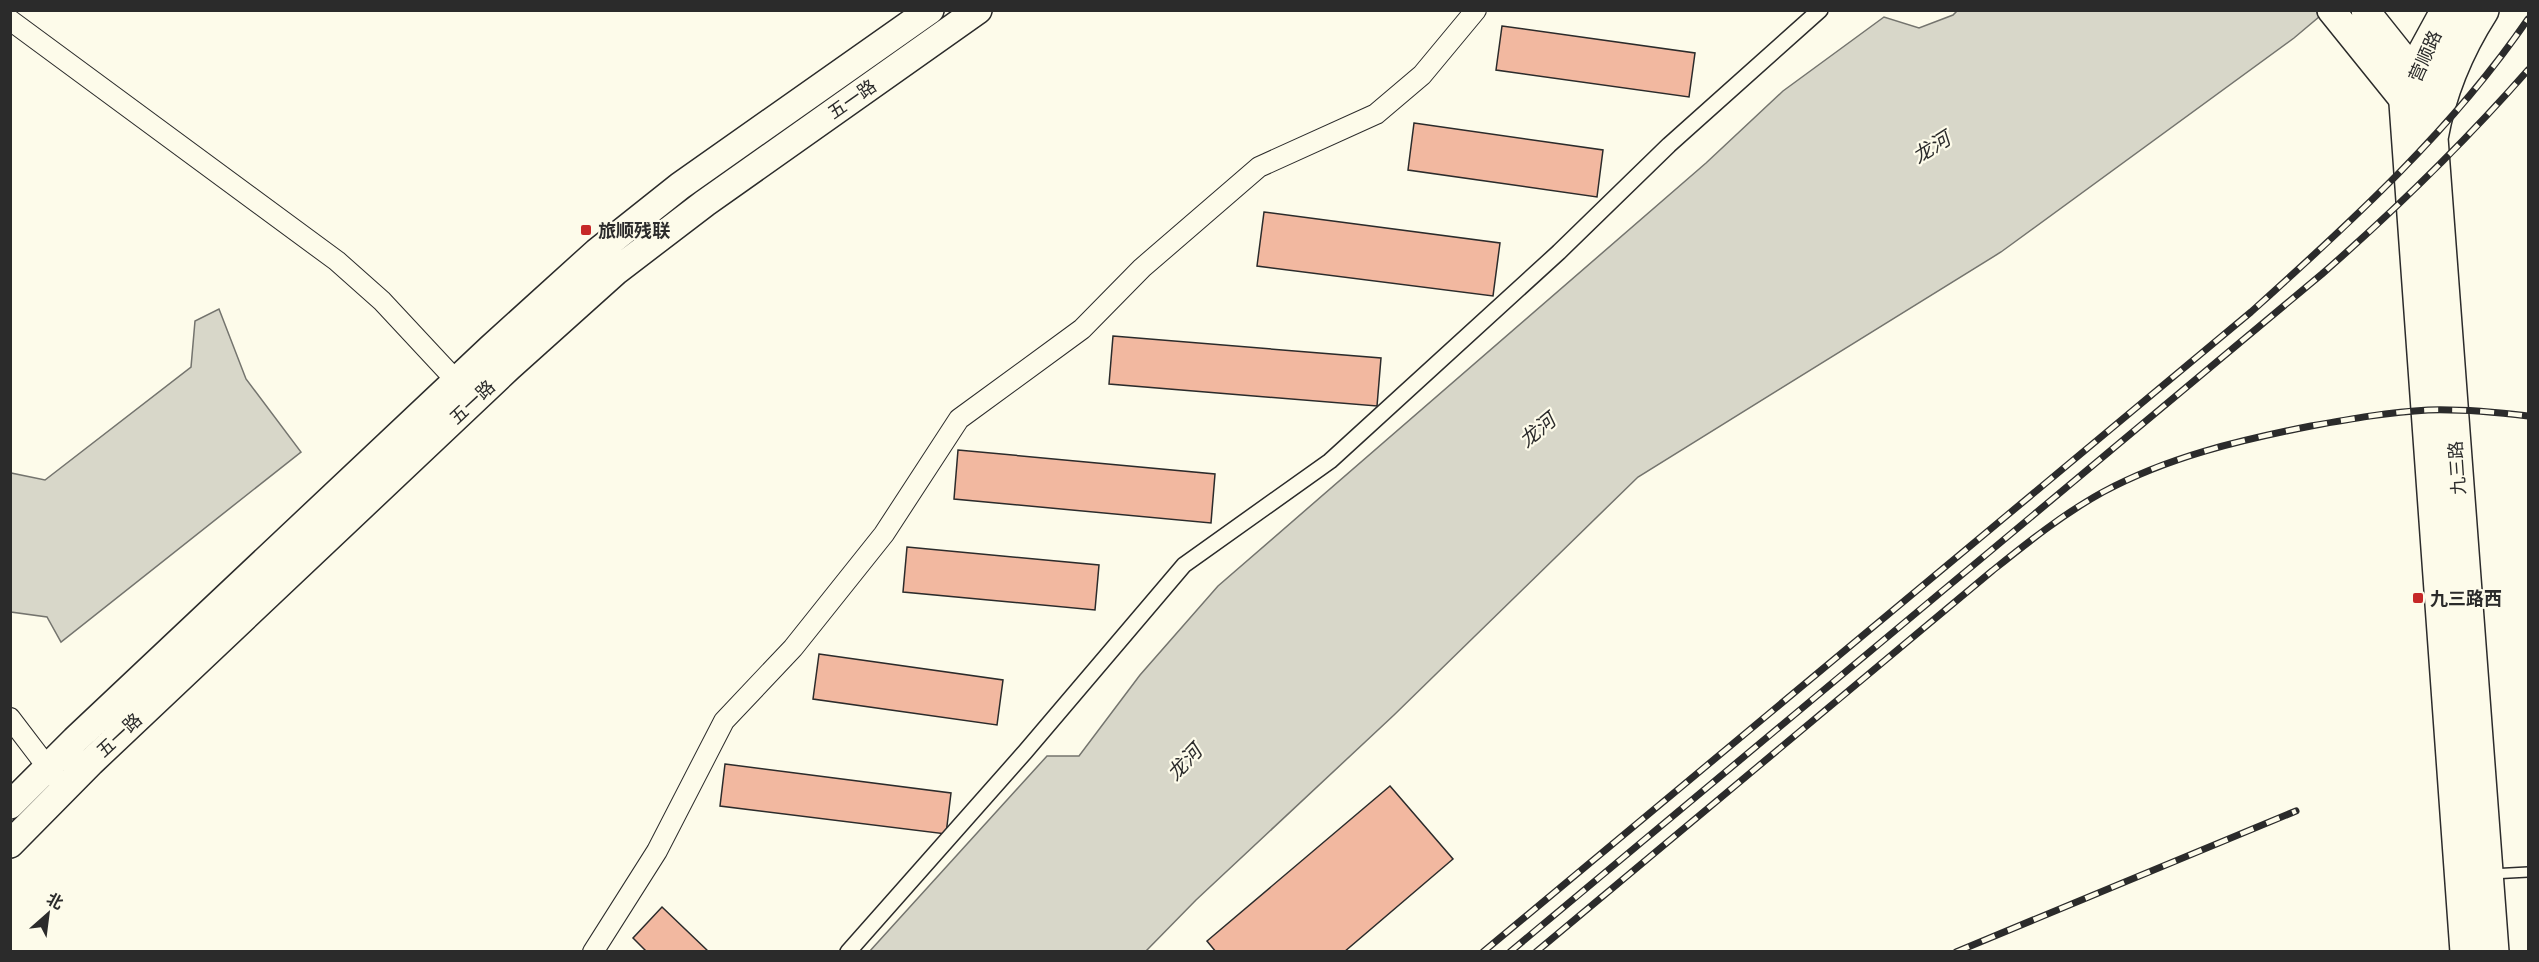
<svg xmlns="http://www.w3.org/2000/svg" width="2539" height="962" font-family="Quicksand,'Noto Sans SC',sans-serif">
  <style>
    .water { fill: #d8d7c9; stroke: #74746e; stroke-width: 1.5 }
    .building { fill: #f2b8a0; stroke: #2b2b2b; stroke-width: 1.5 }
    .lines { fill: none; stroke-linecap: round; stroke-linejoin: round }
    .service-casing { stroke: #2b2b2b; stroke-width: 12 }
    .pedestrian-casing { stroke: #2b2b2b; stroke-width: 18 }
    .minor-casing { stroke: #2b2b2b; stroke-width: 22 }
    .secondary-casing { stroke: #2b2b2b; stroke-width: 30 }
    .trunk-casing { stroke: #2b2b2b; stroke-width: 36 }
    .service { stroke: #fdfbea; stroke-width: 9 }
    .pedestrian { stroke: #fdfbea; stroke-width: 15 }
    .minor { stroke: #fdfbea; stroke-width: 20 }
    .secondary { stroke: #fdfbea; stroke-width: 27 }
    .trunk { stroke: #fdfbea; stroke-width: 33 }
    .rail-casing { stroke: #2b2b2b; stroke-width: 7 }
    .rail { stroke: #fdfbea; stroke-width: 4.5; stroke-dasharray: 14; stroke-linecap: butt }
    .poi-dot { fill: #c62828; stroke: #fdfbea; stroke-width: 2 }
    .labels { text-anchor: middle; dominant-baseline: central; stroke-width: 4.5; stroke-linejoin: round; paint-order: stroke }
    .street-label { font-size: 18px; fill: #2b2b2b; stroke: #fdfbea }
    .poi-label { font-size: 18px; font-weight: bold; fill: #2b2b2b; stroke: #fdfbea; text-anchor: start }
    .water-label { font-size: 20px; font-style: italic; fill: #2b2b2b; stroke: #fdfbea }
  </style>
  <rect width="100%" height="100%" fill="#fdfbea"/>
  <path class="water" d="M1958 10 2326 11 2294 38 2001 252 1638 477 1394 715 1196 900 1146 951 869 952 1047 756H1079L1140 675 1218 586 1706 163 1783 91 1884 17 1919 28 1953 15Z
    M219 309 246 379 301 452 61 642 47 617 11 612V473L45 480 191 367 195 321Z"/>
  <path class="building" d="M1502 26 1695 53 1689 97 1496 70Z
    M1414 123 1603 150 1597 197 1408 170Z
    M1264 212 1500 243 1493 296 1257 266Z
    M1113 336 1381 358 1377 406 1109 384Z
    M958 450 1215 474 1211 523 954 499Z
    M907 547 1099 565 1095 610 903 592Z
    M819 654 1003 680 997 725 813 699Z
    M725 764 951 793 946 834 720 806Z
    M1390 786 1453 859 1344 952H1216L1207 941Z
    M662 907 709 952H647L633 938Z"/>
  <g class="lines">
    <g class="service-casing">
      <path id="service" d="M2491 874 2528 872"/>
    </g>
    <g class="pedestrian-casing">
      <path id="pedestrian" d="M848 952 1025 752 1184 565 1330 461 1559 252 1669 145 1820 10"/>
    </g>
    <g class="minor-casing">
      <path id="minor" d="M10 20 337 261 382 301 464 389
        M10 718 55 777
        M593 952 657 851 724 721 793 648 884 534 959 419 1082 329 1142 268 1259 167 1376 114 1422 75 1476 10"/>
    </g>
    <g class="secondary-casing">
      <path id="secondary" d="M2331 10 2406 103
        M2365 10 2428 89
        M10 805 75 740 491 348 597 252 680 186 930 10
        M10 844 91 762 509 367 616 271 705 203 978 10"/>
    </g>
    <g class="trunk-casing">
      <path id="trunk" d="M2448 10 2424 54 2406 103 2467 952
        M2482 10C2457 49 2439 93 2431 138L2492 952"/>
    </g>
    <use href="#service" class="service"/>
    <use href="#pedestrian" class="pedestrian"/>
    <use href="#minor" class="minor"/>
    <use href="#secondary" class="secondary"/>
    <use href="#trunk" class="trunk"/>
    <g class="rail-casing">
      <path id="rail" d="M1483 952 2251 312C2351 222 2452 130 2528 19
        M1510 952 2322 274C2395 210 2464 143 2528 70
        M1536 952 1992 571C2027 543 2063 514 2103 492 2168 457 2240 440 2311 426 2350 419 2389 412 2428 410 2462 409 2495 412 2528 416
        M1956 952 2296 811"/>
    </g>
    <use href="#rail" class="rail"/>
  </g>
  <g class="poi-dot">
    <rect x="580" y="224" width="12" height="12" rx="3"/>
    <rect x="2412" y="592" width="12" height="12" rx="3"/>
  </g>
  <g class="labels">
    <g class="street-label">
      <text transform="translate(2425 56) rotate(-66)">营顺路</text>
      <text transform="translate(852 99) rotate(-35)">五一路</text>
      <text transform="translate(472 402) rotate(-43)">五一路</text>
      <text transform="translate(2457 468) rotate(-94)">九三路</text>
      <text transform="translate(119 735) rotate(-43)">五一路</text>
    </g>
    <g class="poi-label">
      <text x="598" y="230">旅顺残联</text>
      <text x="2430" y="598">九三路西</text>
    </g>
    <g class="water-label">
      <text transform="translate(1931 147) rotate(-32)">龙河</text>
      <text transform="translate(1537 430) rotate(-40)">龙河</text>
      <text transform="translate(1184 762) rotate(-47)">龙河</text>
    </g>
  </g>
  <rect width="2539" height="962" fill="none" stroke="#2b2b2b" stroke-width="24"/>
  <g transform="translate(48 914) rotate(28)" stroke="#fdfbea" stroke-width="4.5" paint-order="stroke">
  <path d="M0-4.5L10 22L0 15L-10 22Z" fill="#2b2b2b"/>
  <text y="-9" font-size="16" font-weight="bold" text-anchor="middle" fill="#2b2b2b">北</text>
  </g>
</svg>
